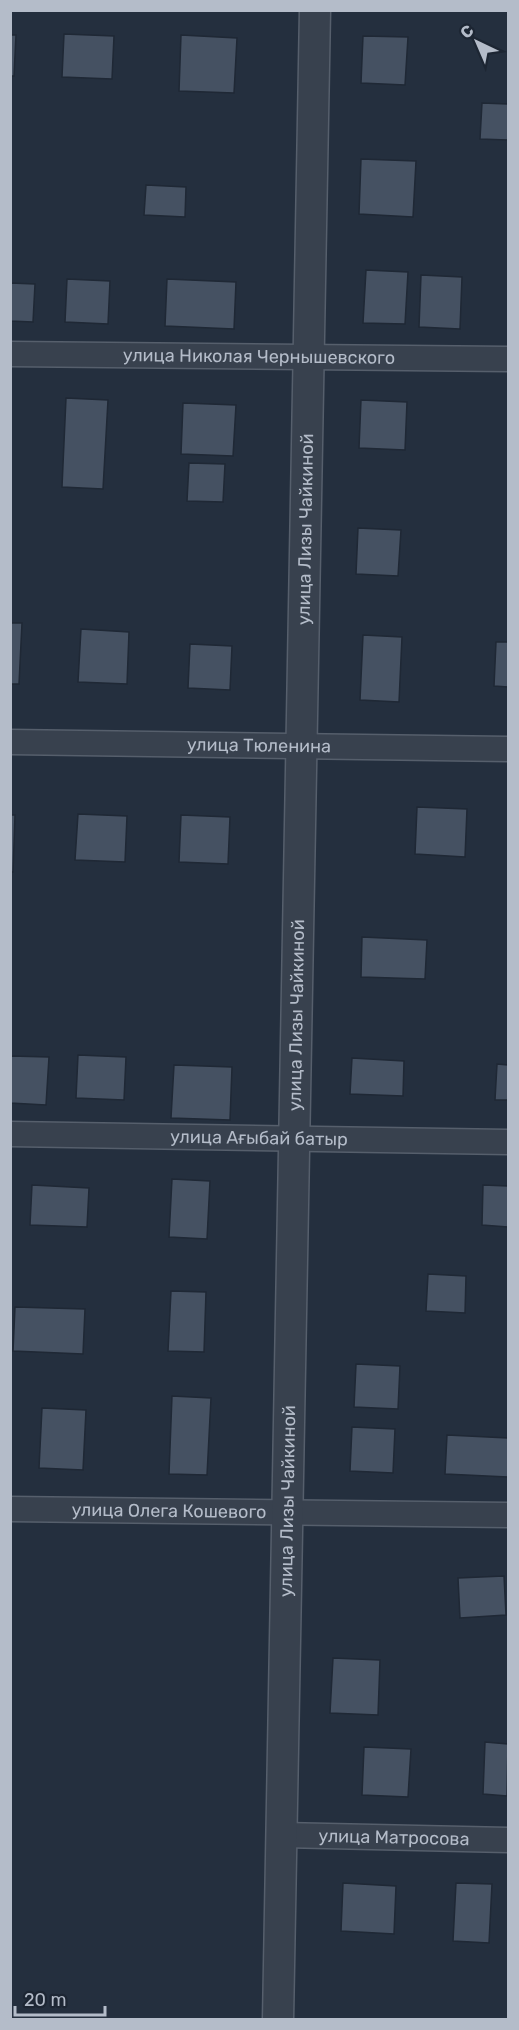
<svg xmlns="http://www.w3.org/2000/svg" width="519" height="2030" font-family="Rubik,sans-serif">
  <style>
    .building { fill: #455162; stroke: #1f2835; stroke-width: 1.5 }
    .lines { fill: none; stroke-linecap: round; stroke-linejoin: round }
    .minor-casing { stroke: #565f6c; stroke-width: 27 }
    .tertiary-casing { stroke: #565f6c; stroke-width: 33 }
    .minor { stroke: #38414e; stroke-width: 24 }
    .tertiary { stroke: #38414e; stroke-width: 30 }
    .labels { text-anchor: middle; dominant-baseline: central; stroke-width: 4.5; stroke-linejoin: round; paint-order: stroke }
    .street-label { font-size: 18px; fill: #b4bcc9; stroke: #1d2633 }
  </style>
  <rect width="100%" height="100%" fill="#242f3e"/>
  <path class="building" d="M64 34 114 36 112 79 62 77Z
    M10 35H16L14 76H10Z
    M181 35 237 38 234 93 179 91Z
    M363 36 408 37 405 85 361 83Z
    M482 103 508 104V140L480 139Z
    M361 159 416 161 413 217 359 214Z
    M146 185 186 187 185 217 144 215Z
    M366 270 408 272 405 324 363 323Z
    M421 275 462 277 460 329 419 327Z
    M67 279 110 281 108 324 65 322Z
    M167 279 236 282 234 329 165 326Z
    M10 283 35 284 33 322 10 321Z
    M66 398 108 400 103 489 62 487Z
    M361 400 407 402 405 450 359 448Z
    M183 403 236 405 233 456 181 454Z
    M189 463 225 464 223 502 187 501Z
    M358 528 401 530 398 576 356 574Z
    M10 623H22L19 684H10Z
    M81 629 129 632 127 684 78 682Z
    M363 635 402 637 399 702 360 700Z
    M496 642H508V687L494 686Z
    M190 644 232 646 230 690 188 688Z
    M417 807 467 809 465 857 415 854Z
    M78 814 127 816 125 862 75 860Z
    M10 815H15L13 872H10Z
    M181 815 230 817 228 864 179 862Z
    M362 937 427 940 425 979 361 977Z
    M78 1055 126 1057 124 1100 76 1098Z
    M10 1056 49 1057 46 1105 10 1103Z
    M352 1058 404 1061 403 1096 350 1094Z
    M497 1064 508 1065V1100H495Z
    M174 1065 232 1067 230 1120 171 1118Z
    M172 1179 210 1181 207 1239 169 1237Z
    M32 1185 89 1188 87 1227 30 1225Z
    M483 1185 508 1186V1227L482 1225Z
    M428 1274 466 1276 465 1313 426 1311Z
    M171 1291 206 1292 204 1352 168 1351Z
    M15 1307 85 1309 83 1354 13 1351Z
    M356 1364 400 1366 398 1409 354 1407Z
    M172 1396 211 1398 207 1475 169 1474Z
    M42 1408 86 1410 83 1470 39 1468Z
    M352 1427 395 1429 393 1473 350 1471Z
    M447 1435 508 1438V1477L445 1474Z
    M504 1576 506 1615 460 1618 458 1578Z
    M333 1658 380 1660 378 1715 330 1713Z
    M485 1742 508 1744 507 1796 483 1794Z
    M364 1747 411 1749 408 1797 362 1795Z
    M343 1883 396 1886 394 1934 341 1931Z
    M456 1883 492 1884 489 1943 453 1941Z"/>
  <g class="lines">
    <g class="minor-casing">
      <g id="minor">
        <path id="s1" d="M10 354 508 359"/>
        <path id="s2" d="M10 742 508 749"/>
        <path id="s3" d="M10 1134 508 1142"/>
        <path id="s4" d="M10 1509 508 1515"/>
        <path id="s5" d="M282 1835 508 1840"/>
      </g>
    </g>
    <g class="tertiary-casing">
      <g id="tertiary">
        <path id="s6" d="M278 2020 315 10"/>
      </g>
    </g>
    <use href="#minor" class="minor"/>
    <use href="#tertiary" class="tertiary"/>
  </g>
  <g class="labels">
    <g class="street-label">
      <text stroke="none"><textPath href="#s1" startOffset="249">улица Николая Чернышевского</textPath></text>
      <text stroke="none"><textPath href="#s6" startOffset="1491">улица Лизы Чайкиной</textPath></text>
      <text stroke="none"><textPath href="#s2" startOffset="249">улица Тюленина</textPath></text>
      <text stroke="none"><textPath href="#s6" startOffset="1005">улица Лизы Чайкиной</textPath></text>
      <text stroke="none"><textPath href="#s3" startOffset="249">улица Ағыбай батыр</textPath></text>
      <text stroke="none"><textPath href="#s6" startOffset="519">улица Лизы Чайкиной</textPath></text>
      <text stroke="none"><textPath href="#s4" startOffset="159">улица Олега Кошевого</textPath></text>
      <text stroke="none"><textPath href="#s5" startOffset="112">улица Матросова</textPath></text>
    </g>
  </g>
  <rect width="519" height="2030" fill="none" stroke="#b4bcc9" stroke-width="24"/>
  <g transform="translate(477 42) rotate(316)" stroke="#1d2633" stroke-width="4.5" paint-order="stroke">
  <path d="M0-4.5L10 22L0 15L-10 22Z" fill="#b4bcc9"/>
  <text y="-9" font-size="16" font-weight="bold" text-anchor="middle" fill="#b4bcc9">С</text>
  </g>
  <path d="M15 2006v9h90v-9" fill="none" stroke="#b4bcc9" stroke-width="3"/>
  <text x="24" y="2006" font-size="18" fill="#b4bcc9" stroke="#1d2633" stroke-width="4.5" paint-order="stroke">20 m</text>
</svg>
